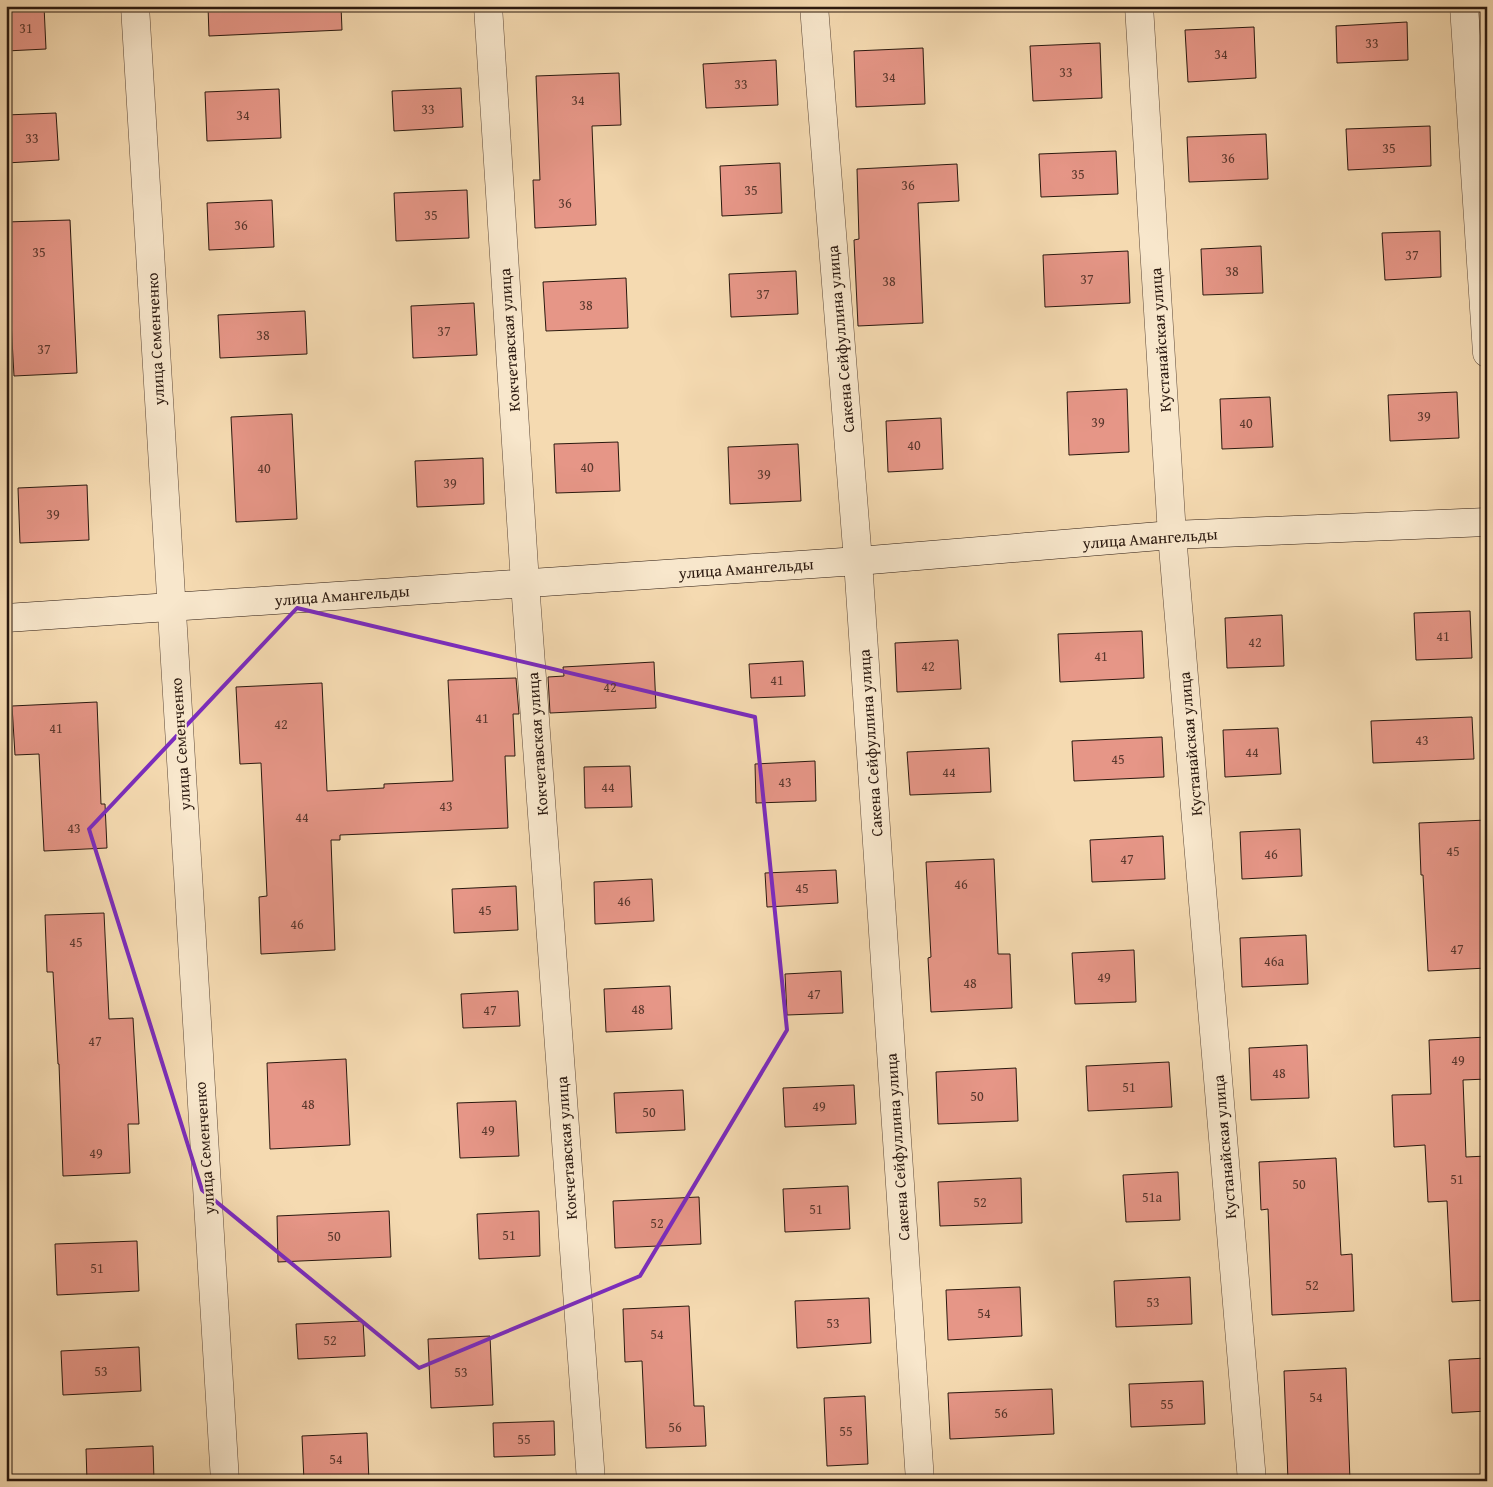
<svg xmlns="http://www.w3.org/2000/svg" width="1493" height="1487" font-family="'Gentium Book Plus',serif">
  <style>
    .building { fill: #e69687; stroke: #2b190f }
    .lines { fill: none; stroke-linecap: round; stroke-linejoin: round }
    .minor-casing { stroke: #5e4938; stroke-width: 29 }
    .secondary-casing { stroke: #2b190f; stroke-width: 29 }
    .minor { stroke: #f8e7cc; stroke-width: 28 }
    .secondary { stroke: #f8e7cc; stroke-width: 28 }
    .marked { fill: none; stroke: #7b2cbf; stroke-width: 4; stroke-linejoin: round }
    .labels { text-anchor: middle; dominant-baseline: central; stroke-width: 4; stroke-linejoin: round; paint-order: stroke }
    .number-label { font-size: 14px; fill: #5a382d }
    .street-label { font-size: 16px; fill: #2b190f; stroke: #f8e7cc }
  </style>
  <rect width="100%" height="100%" fill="#f5dab1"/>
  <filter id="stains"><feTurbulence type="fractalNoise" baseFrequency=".004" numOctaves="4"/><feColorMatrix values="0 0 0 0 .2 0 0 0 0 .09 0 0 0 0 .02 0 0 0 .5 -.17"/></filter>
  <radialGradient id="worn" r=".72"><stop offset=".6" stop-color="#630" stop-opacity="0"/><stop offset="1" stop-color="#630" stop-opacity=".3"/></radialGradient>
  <path class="building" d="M6 6H44L46 49 6 51Z
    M208 6H341L342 30 209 36Z
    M1407 22 1408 60 1337 63 1336 26Z
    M1254 27 1256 78 1188 82 1185 30Z
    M1100 43 1102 98 1033 101 1030 46Z
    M923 48 925 104 856 107 854 51Z
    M776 60 778 105 706 108 703 64Z
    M619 73 621 125 592 126 596 225 535 228 533 180H540L536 76Z
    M461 88 463 127 394 131 392 91Z
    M279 89 281 138 207 141 205 92Z
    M56 113 59 160 6 163V115Z
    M1430 126 1431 166 1348 170 1346 129Z
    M1266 134 1268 179 1189 182 1187 137Z
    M1116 151 1118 194 1041 197 1039 154Z
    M780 163 782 213 722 216 720 166Z
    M957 164 959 201 918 203 923 323 858 326 854 240 859 239 857 169Z
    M467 190 469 238 396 241 394 193Z
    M272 200 274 247 209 250 207 203Z
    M70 220 77 373 14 376 9 285H6V222Z
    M1440 231 1441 277 1385 280 1382 233Z
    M1261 246 1263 293 1203 295 1201 249Z
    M1128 251 1130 303 1045 307 1043 255Z
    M796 271 798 314 731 317 729 274Z
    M626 278 628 328 546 331 543 282Z
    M474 303 477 355 413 358 411 306Z
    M305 311 307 354 220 358 218 315Z
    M1127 389 1129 452 1069 455 1067 392Z
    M1457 392 1459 438 1390 441 1388 395Z
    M1270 397 1273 447 1222 449 1220 399Z
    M292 414 297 519 236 522 231 417Z
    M941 418 943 469 888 472 886 421Z
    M618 442 620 491 556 493 554 444Z
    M798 444 801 501 730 504 728 447Z
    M483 458 484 504 417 507 415 461Z
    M87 485 89 540 20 543 18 488Z
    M1470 611 1472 658 1416 660 1414 613Z
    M1282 615 1284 666 1227 668 1225 618Z
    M1142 631 1144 678 1060 682 1058 634Z
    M958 640 961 689 897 692 895 643Z
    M803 661 805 696 751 698 749 664Z
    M654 662 656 708 550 713 548 677 564 676 563 667Z
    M516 678 519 714H513L515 756H505L508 828 340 835V840H331L335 950 261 954 259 897 267 896 261 763 240 764 236 687 322 683 327 791 384 788V784L453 781 448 680Z
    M97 702 101 804H105L107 848 44 851 39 754 15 755 12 706Z
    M1472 717 1474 759 1373 763 1371 721Z
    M1278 728 1281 774 1225 777 1223 730Z
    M1162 737 1164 777 1074 781 1072 741Z
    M989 748 991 792 910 795 907 752Z
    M815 761 816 801 756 803 755 764Z
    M630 766 632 807 585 808 584 767Z
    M1487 820V872H1484L1487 968 1428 971 1423 875H1421L1419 823Z
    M1300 829 1302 876 1242 879 1240 832Z
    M1163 836 1165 879 1092 882 1090 840Z
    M994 859 998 954H1010L1012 1008 931 1012 928 958 931 957 926 862Z
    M836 870 838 903 767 907 765 873Z
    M652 879 654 921 595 924 594 882Z
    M516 886 518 930 454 933 452 889Z
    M104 913 109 1019 133 1018 139 1124H128L130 1173 63 1176 59 1064H58L53 972H47L45 915Z
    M1306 935 1308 984 1242 987 1240 938Z
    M1134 950 1136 1002 1075 1004 1072 953Z
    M841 971 843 1013 787 1015 785 974Z
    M670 986 672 1029 606 1032 604 989Z
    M518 991 520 1026 463 1028 461 994Z
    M1487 1037V1079L1463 1080 1466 1157 1487 1156V1300L1452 1302 1447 1201 1428 1202 1425 1145 1394 1147 1392 1095 1431 1094 1429 1040Z
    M1307 1045 1309 1098 1251 1100 1249 1048Z
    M346 1059 350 1145 270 1149 267 1063Z
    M1169 1062 1172 1107 1088 1111 1086 1066Z
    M1016 1068 1018 1121 938 1124 936 1072Z
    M854 1085 856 1124 785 1127 783 1088Z
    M683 1090 685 1130 616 1133 614 1093Z
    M516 1101 519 1156 460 1158 457 1103Z
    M1336 1158 1341 1255 1352 1254 1354 1311 1272 1315 1268 1209 1261 1210 1259 1162Z
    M1178 1172 1180 1220 1126 1222 1123 1175Z
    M1021 1178 1022 1223 940 1226 938 1182Z
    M848 1186 850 1229 785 1232 783 1189Z
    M699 1197 701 1244 615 1248 613 1201Z
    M389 1211 391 1257 278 1262 277 1216Z
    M539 1211 540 1256 479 1259 477 1214Z
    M137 1241 139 1291 57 1295 55 1244Z
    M1190 1277 1192 1324 1116 1327 1114 1281Z
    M1020 1287 1022 1336 948 1340 946 1290Z
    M869 1298 871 1343 797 1348 795 1301Z
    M689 1306 694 1406H704L706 1446 646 1448 642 1361 625 1362 623 1309Z
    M363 1321 365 1356 298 1359 296 1324Z
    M490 1336 493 1405 431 1408 428 1339Z
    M139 1347 141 1391 63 1395 61 1351Z
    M1487 1358V1411L1452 1413 1449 1360Z
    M1346 1368 1350 1481H1288L1284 1371Z
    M1203 1381 1205 1424 1131 1427 1129 1384Z
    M1052 1389 1054 1434 950 1439 948 1393Z
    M865 1396 868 1464 827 1466 824 1398Z
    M554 1421 555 1455 494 1457 493 1423Z
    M367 1433 369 1481H304L302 1436Z
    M153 1446 154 1481H87L86 1449Z"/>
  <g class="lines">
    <g class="minor-casing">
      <path id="minor" d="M135 6 225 1481
        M488 6 525 583 591 1481
        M814 6 858 561 920 1481
        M1139 6 1172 535 1252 1481
        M1464 6 1487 353"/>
    </g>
    <g class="secondary-casing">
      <path id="secondary" d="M6 618 858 561 1172 535 1487 522"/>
    </g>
    <use href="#minor" class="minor"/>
    <use href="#secondary" class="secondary"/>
  </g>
  <path class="marked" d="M297 608 755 717 787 1030 640 1276 419 1368 202 1190 89 829Z"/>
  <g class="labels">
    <g class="number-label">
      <text x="26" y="28">31</text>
      <text x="1372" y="43">33</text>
      <text x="1221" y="54">34</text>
      <text x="1066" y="72">33</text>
      <text x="889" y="77">34</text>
      <text x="741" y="84">33</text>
      <text x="578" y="100">34</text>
      <text x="428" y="109">33</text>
      <text x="243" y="115">34</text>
      <text x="32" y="138">33</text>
      <text x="1389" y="148">35</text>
      <text x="1228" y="158">36</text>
      <text x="1078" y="174">35</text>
      <text x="908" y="185">36</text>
      <text x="751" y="190">35</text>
      <text x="565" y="203">36</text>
      <text x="431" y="215">35</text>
      <text x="241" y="225">36</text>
      <text x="39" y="252">35</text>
      <text x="1412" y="255">37</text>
      <text x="1232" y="271">38</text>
      <text x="1087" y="279">37</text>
      <text x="889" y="281">38</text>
      <text x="763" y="294">37</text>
      <text x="586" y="305">38</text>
      <text x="444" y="331">37</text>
      <text x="263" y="335">38</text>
      <text x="44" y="349">37</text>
      <text x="1424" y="416">39</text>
      <text x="1098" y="422">39</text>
      <text x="1246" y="423">40</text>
      <text x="914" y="445">40</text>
      <text x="587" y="467">40</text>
      <text x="264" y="468">40</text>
      <text x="764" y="474">39</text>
      <text x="450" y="483">39</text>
      <text x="53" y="514">39</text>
      <text x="1443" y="636">41</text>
      <text x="1255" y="642">42</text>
      <text x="1101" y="656">41</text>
      <text x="928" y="666">42</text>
      <text x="777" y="680">41</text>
      <text x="610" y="687">42</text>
      <text x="482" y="718">41</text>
      <text x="281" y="724">42</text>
      <text x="56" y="728">41</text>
      <text x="1422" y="740">43</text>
      <text x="1252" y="752">44</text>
      <text x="1118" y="759">45</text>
      <text x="949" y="772">44</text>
      <text x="785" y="782">43</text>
      <text x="608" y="787">44</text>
      <text x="446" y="806">43</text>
      <text x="302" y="817">44</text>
      <text x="74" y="828">43</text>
      <text x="1453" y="851">45</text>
      <text x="1271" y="854">46</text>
      <text x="1127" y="859">47</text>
      <text x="961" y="884">46</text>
      <text x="802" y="888">45</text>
      <text x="624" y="901">46</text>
      <text x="485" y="910">45</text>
      <text x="297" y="924">46</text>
      <text x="76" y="942">45</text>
      <text x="1457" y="949">47</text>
      <text x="1274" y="961">46а</text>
      <text x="1104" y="977">49</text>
      <text x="970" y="983">48</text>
      <text x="814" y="994">47</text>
      <text x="638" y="1009">48</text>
      <text x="490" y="1010">47</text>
      <text x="95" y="1041">47</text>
      <text x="1458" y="1060">49</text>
      <text x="1279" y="1073">48</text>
      <text x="1129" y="1087">51</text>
      <text x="977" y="1096">50</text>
      <text x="308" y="1104">48</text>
      <text x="819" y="1106">49</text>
      <text x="649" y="1112">50</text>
      <text x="488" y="1130">49</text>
      <text x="96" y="1153">49</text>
      <text x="1457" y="1179">51</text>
      <text x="1299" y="1184">50</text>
      <text x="1152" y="1197">51а</text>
      <text x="980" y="1202">52</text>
      <text x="816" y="1209">51</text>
      <text x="657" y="1223">52</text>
      <text x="509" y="1235">51</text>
      <text x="334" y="1236">50</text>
      <text x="97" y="1268">51</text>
      <text x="1312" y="1285">52</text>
      <text x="1153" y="1302">53</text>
      <text x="984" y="1313">54</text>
      <text x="833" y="1323">53</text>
      <text x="657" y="1334">54</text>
      <text x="330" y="1340">52</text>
      <text x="101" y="1371">53</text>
      <text x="461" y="1372">53</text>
      <text x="1316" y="1397">54</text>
      <text x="1167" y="1404">55</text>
      <text x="1001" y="1413">56</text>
      <text x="675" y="1427">56</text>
      <text x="846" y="1431">55</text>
      <text x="524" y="1439">55</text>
      <text x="336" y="1459">54</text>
    </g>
    <g class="street-label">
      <text transform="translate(155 339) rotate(-93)">улица Семенченко</text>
      <text transform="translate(840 339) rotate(-95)">Сакена Сейфуллина улица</text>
      <text transform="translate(509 340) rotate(-94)">Кокчетавская улица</text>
      <text transform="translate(1160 340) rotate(-94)">Кустанайская улица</text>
      <text transform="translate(1150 538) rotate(-4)">улица Амангельды</text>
      <text transform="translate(746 568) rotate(-4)">улица Амангельды</text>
      <text transform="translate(342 595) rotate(-4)">улица Амангельды</text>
      <text transform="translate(870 743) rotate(-94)">Сакена Сейфуллина улица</text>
      <text transform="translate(180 744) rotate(-94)">улица Семенченко</text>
      <text transform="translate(537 744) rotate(-94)">Кокчетавская улица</text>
      <text transform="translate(1190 744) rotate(-95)">Кустанайская улица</text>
      <text transform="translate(897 1147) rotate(-94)">Сакена Сейфуллина улица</text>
      <text transform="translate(1224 1147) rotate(-95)">Кустанайская улица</text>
      <text transform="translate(204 1148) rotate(-94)">улица Семенченко</text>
      <text transform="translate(566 1148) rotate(-94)">Кокчетавская улица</text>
    </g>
  </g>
  <rect width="1493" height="1487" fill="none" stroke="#f5dab1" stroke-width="25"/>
  <rect x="8" y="8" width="1478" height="1472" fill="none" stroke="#2b190f" stroke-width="2.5"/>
  <rect x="12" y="12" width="1468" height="1462" fill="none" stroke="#2b190f"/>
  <rect width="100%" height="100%" filter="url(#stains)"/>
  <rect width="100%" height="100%" fill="url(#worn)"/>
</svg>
